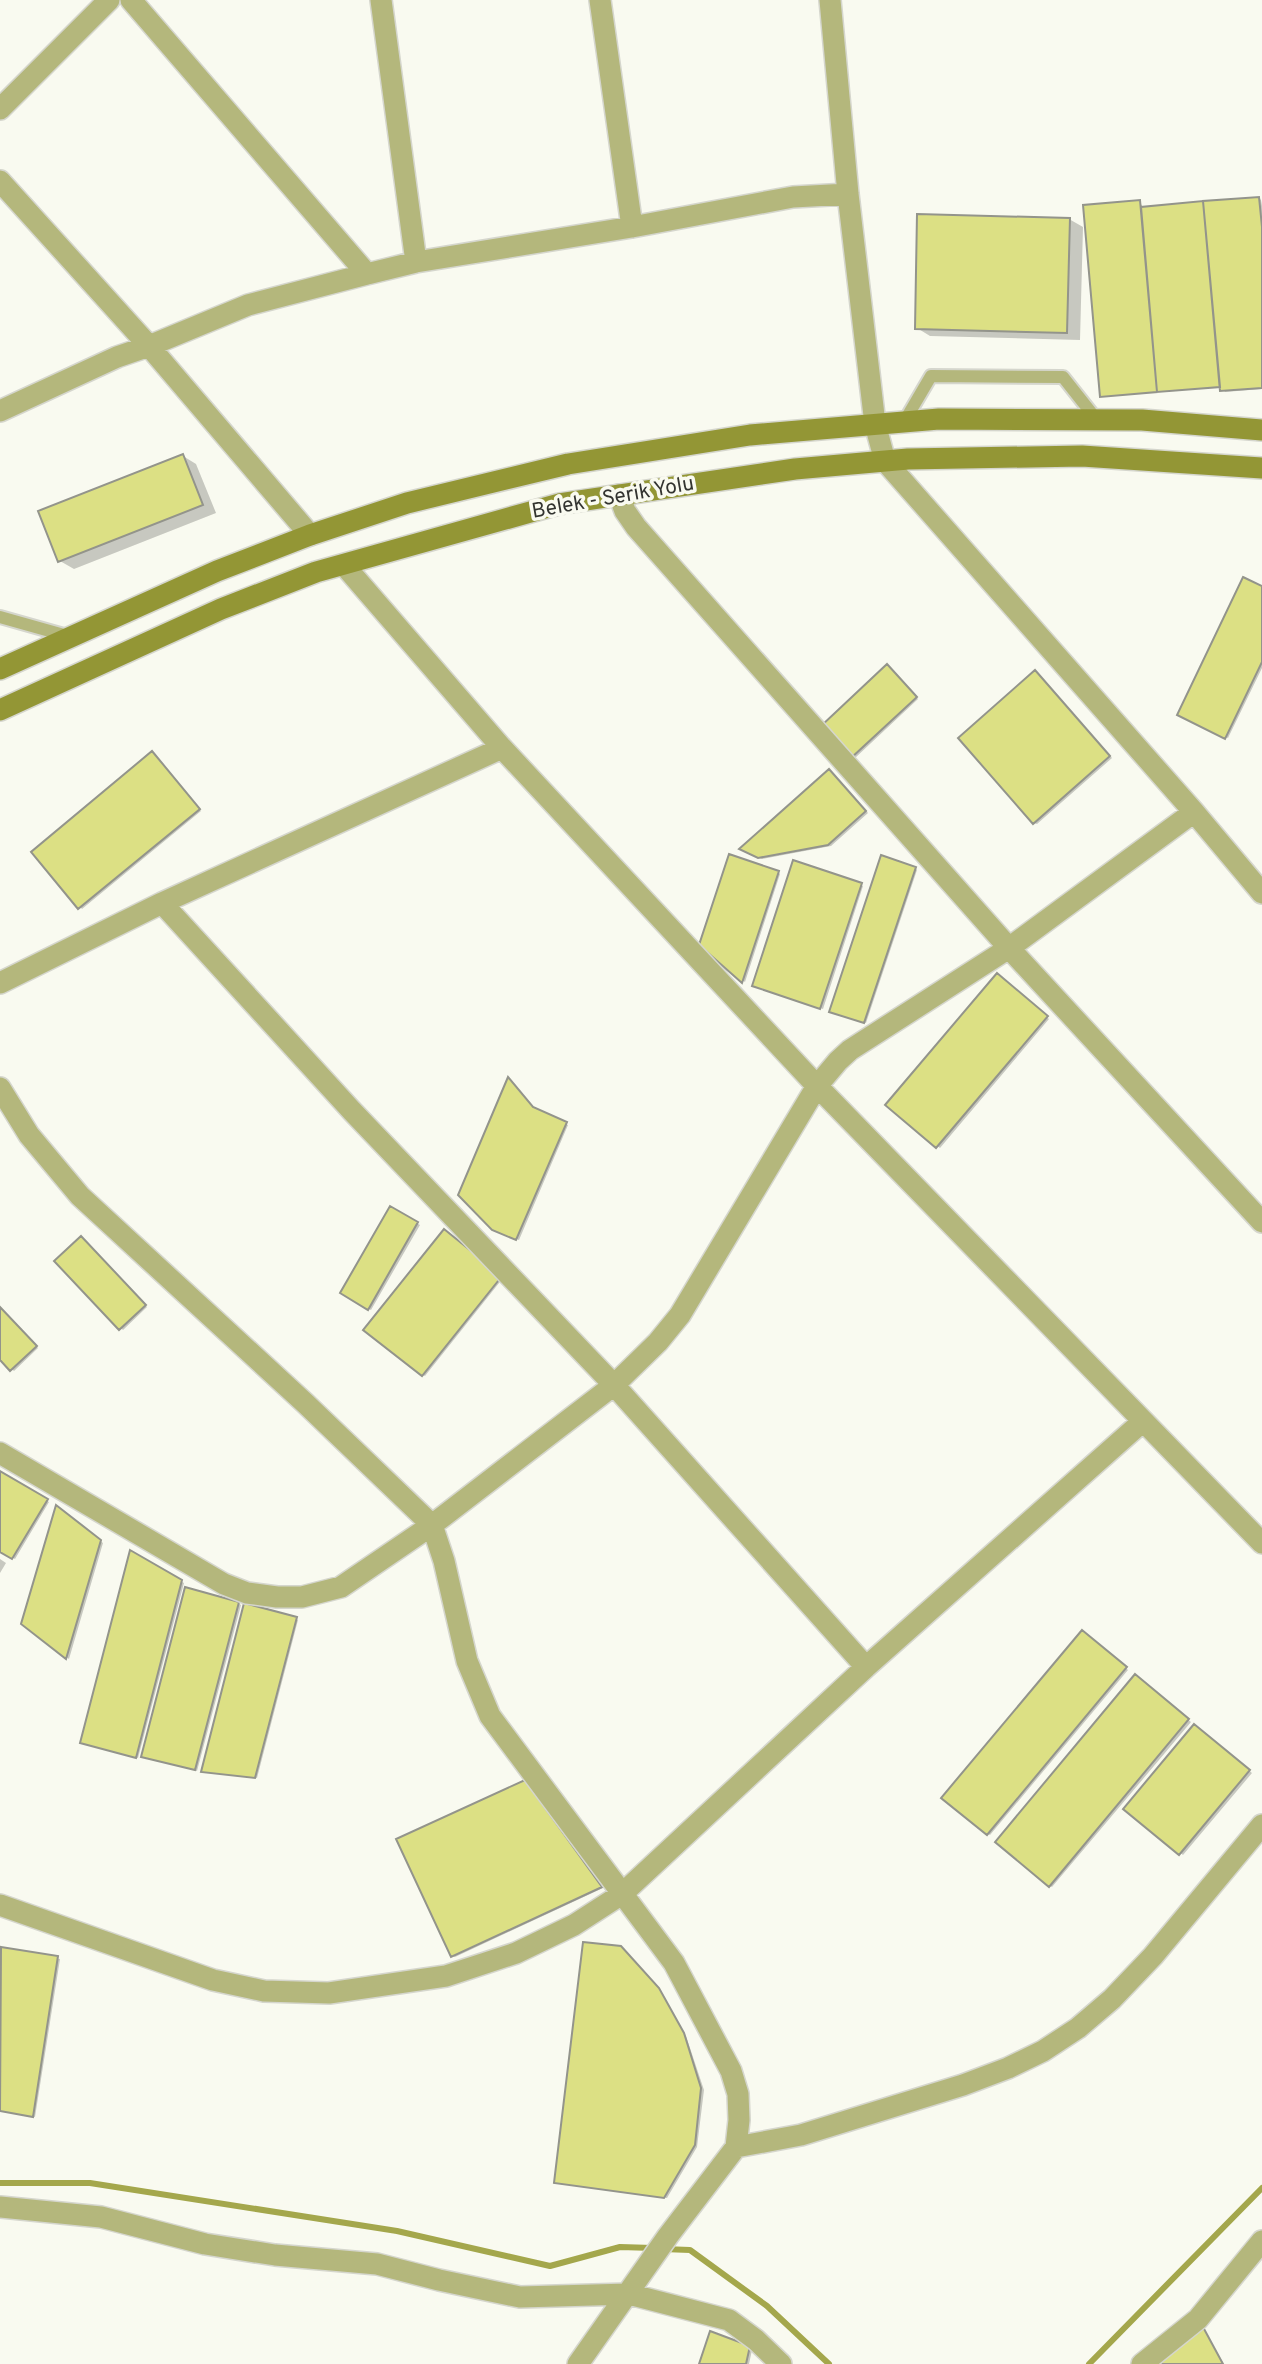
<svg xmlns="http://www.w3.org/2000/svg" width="1262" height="2364" font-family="Overpass,sans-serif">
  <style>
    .shadow { fill: #0003 }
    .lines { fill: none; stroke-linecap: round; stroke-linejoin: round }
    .stream { stroke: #a4a74c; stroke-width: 6 }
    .building { fill: #dce084; stroke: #93948b; stroke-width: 2 }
    .lane-casing { stroke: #d5d6cd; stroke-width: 16 }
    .street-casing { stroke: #d5d6cd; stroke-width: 24 }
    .secondary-casing { stroke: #d5d6cd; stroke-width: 24 }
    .lane { stroke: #b4b77c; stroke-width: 12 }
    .street { stroke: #b4b77c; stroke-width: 21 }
    .secondary { stroke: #939635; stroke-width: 21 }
    .labels { text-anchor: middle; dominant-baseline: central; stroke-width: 7; stroke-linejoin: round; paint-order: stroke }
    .street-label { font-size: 21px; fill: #333430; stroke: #f9faf0 }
  </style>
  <rect width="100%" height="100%" fill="#f9faf0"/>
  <path class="shadow" d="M1259 198 1261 200 1262 206V389L1225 392 1222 387 1101 396 1140 202 1143 208Z
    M1069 219 1083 227 1080 340 930 336 917 328Z
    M183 456 196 464 216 513 74 569 60 561Z
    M1262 588V668L1228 738 1179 715Z
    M889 668 918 699 855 758 853 757Z
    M1038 674 1112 758 1037 824 1034 823Z
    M155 755 201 811 82 909 33 852Z
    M832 773 868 813 831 846 762 859 742 849Z
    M915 868 917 870 866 1023 833 1012Z
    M778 872 780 874 745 982 701 944Z
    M861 885 863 886 823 1009 756 986Z
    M999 977 1049 1019 940 1148 888 1105Z
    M535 1110 568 1125 519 1240 497 1231Z
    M390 1208 420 1225 371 1310 342 1293Z
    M444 1232 503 1278 425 1376 423 1375Z
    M83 1239 147 1307 123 1330 121 1328Z
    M0 1307 38 1348 14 1371 0 1357Z
    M0 1473 49 1502 15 1559 0 1550Z
    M57 1508 103 1543 69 1659 23 1623Z
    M131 1553 184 1583 138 1758 84 1744Z
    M0 1559 6 1563 0 1573Z
    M238 1603 241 1605 197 1771 146 1757Z
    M296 1619 298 1620 257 1778 203 1771Z
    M1085 1633 1128 1670 990 1835 988 1834Z
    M1138 1678 1191 1722 1052 1887 1050 1886Z
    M1197 1727 1252 1773 1183 1855 1126 1808Z
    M528 1783 603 1888 455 1957 453 1956Z
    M0 1945V1949L60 1959 35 2117 0 2111Z
    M624 1950 661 1991 686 2036 704 2090 697 2147 667 2198 558 2183Z
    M1203 2329 1224 2364H1157Z
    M749 2348 752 2350 749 2364H700Z"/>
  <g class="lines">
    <path class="stream" d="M0 2183H90L397 2231 550 2266 620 2247 653 2248
      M663 2249 690 2250 767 2306 829 2364
      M1089 2364 1262 2188"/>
  </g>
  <path class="building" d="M1259 197 1262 227V388L1220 391 1203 201Z
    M1140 200 1157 392 1100 397 1083 205Z
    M1203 201 1220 387 1157 392 1141 207Z
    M917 214 1070 218 1067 333 915 329Z
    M183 454 203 505 58 562 38 511Z
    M1243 577 1262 586V662L1225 739 1177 715Z
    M887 664 917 697 851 758 821 726Z
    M1035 670 1110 756 1033 824 958 738Z
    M152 751 200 809 78 909 31 852Z
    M829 769 866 811 828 845 758 858 739 849Z
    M729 854 779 871 742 983 699 945Z
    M881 855 916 867 864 1023 829 1012Z
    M793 860 862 883 820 1009 752 986Z
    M997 973 1048 1016 936 1148 885 1105Z
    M508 1077 533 1107 567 1122 516 1240 492 1230 458 1195Z
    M390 1206 418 1222 368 1310 340 1293Z
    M444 1229 502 1276 422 1376 363 1330Z
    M81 1236 146 1305 119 1330 54 1261Z
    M0 1307 37 1346 10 1371 0 1360Z
    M0 1471 48 1499 12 1559 0 1552Z
    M56 1505 101 1540 66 1659 21 1624Z
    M130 1550 182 1580 136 1758 80 1743Z
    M185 1587 239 1602 195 1770 141 1757Z
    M244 1603 297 1617 255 1778 201 1772Z
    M1082 1630 1127 1667 987 1835 941 1798Z
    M1135 1674 1189 1719 1049 1887 995 1842Z
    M1194 1724 1250 1770 1179 1855 1123 1809Z
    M525 1780 602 1887 451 1957 396 1839Z
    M583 1942 621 1946 659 1988 684 2033 701 2088 695 2145 664 2198 554 2183Z
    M1 1947 58 1956 33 2117 0 2111Z
    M1203 2327 1223 2364H1154Z
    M710 2331 750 2346 746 2364H699Z"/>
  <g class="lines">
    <g class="lane-casing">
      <path id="lane" d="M904 422 931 376 1063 377 1097 420
        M0 617 71 637"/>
    </g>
    <g class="street-casing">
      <path id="street" d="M131 0 367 274
        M381 0 416 262
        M600 0 632 227
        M830 0 848 194 875 424 885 461 1194 812 1262 893
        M0 109 109 0
        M0 181 149 346 310 535
        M0 411 117 357 149 346 248 305 367 274 416 262 632 227 793 197 848 194
        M619 495 625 511 636 527 1009 948 1262 1222
        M344 565 502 748 817 1086 1262 1543
        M162 903 352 1111 614 1385 866 1667
        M0 983 162 903 502 748
        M0 1088 29 1135 80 1196 306 1404 432 1525 444 1561 467 1661 490 1716 674 1963 731 2071 738 2094 739 2120 736 2147 668 2236 578 2364
        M0 1453 224 1584 247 1593 277 1597H302L341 1587 432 1525 614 1385 658 1342 680 1315 817 1086 838 1061 850 1050 1009 948 1194 812
        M0 1905 213 1980 264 1991 329 1993 446 1976 516 1953 574 1925 622 1894 866 1667 1142 1422
        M736 2147 801 2135 963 2085 1008 2068 1043 2051 1078 2028 1112 1999 1153 1956 1262 1825
        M0 2207 101 2217 205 2244 275 2255 377 2264 439 2280 520 2297 629 2294 729 2320 756 2340 781 2364
        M1142 2364 1198 2319 1262 2241"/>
    </g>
    <g class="secondary-casing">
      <path id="secondary" d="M0 669 217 571 310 535 407 503 568 464 750 435 939 419 1142 420 1262 430
        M0 710 221 609 316 572 559 504 795 469 908 459 1082 456 1262 468"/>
    </g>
    <use href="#lane" class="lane"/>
    <use href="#street" class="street"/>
    <use href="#secondary" class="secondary"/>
  </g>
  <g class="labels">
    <g class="street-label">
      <text transform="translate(613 498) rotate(-10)">Belek - Serik Yolu</text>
    </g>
  </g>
</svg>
